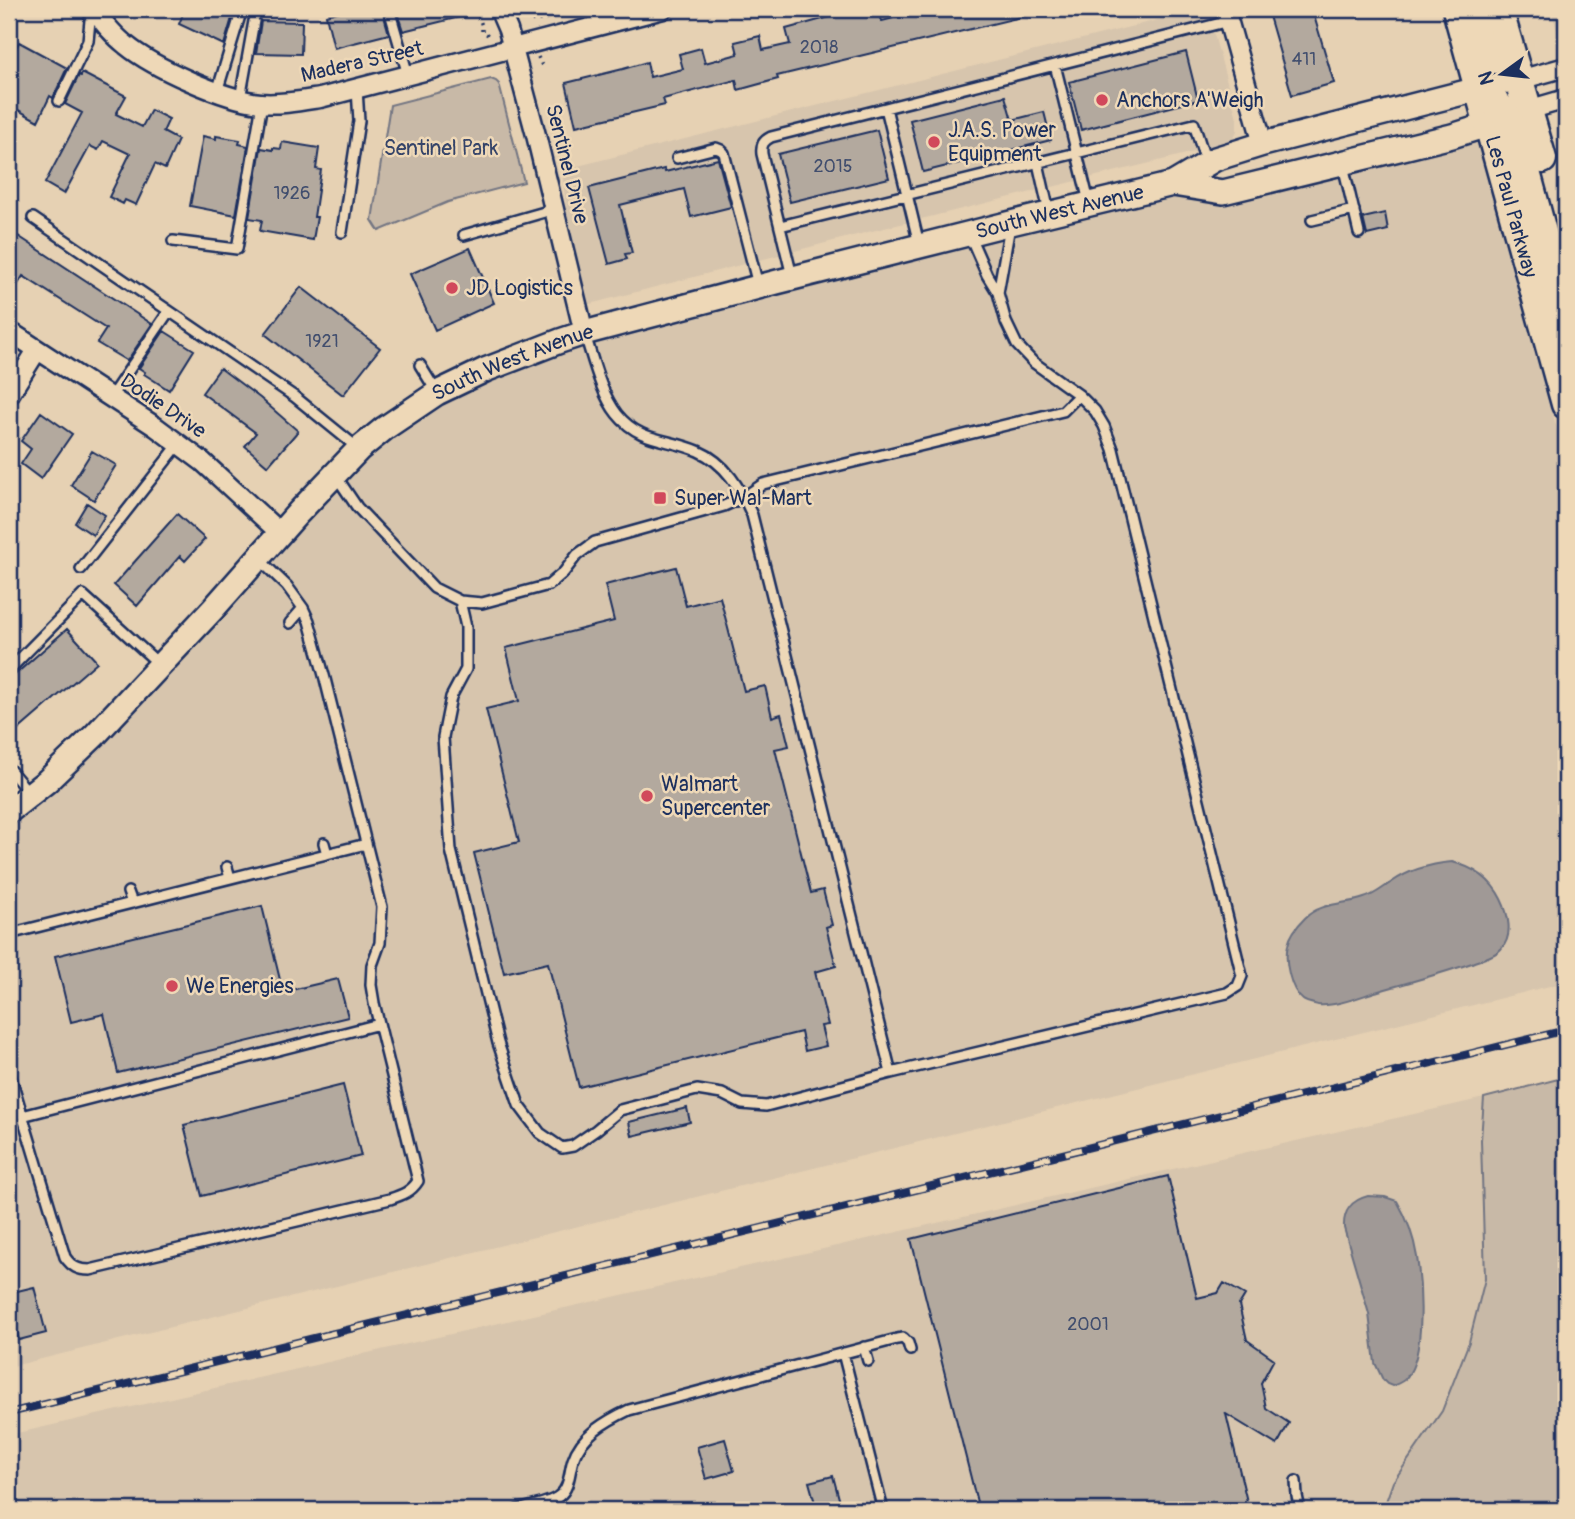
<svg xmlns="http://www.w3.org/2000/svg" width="1575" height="1519" font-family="Pangolin,sans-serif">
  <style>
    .built { fill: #d7c5ad }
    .green { fill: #c8b9a7; stroke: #727482; stroke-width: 2 }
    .water { fill: #a09996; stroke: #6b6f80; stroke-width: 2 }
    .building { fill: #b3a99e; stroke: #1b2f5e; stroke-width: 2 }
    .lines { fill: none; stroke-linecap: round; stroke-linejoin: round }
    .service-casing { stroke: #1b2f5e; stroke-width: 14 }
    .minor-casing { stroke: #1b2f5e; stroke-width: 23 }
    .tertiary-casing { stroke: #1b2f5e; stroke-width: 28 }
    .primary-casing { stroke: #1b2f5e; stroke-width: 33 }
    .path { stroke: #1b2f5e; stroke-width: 3.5; stroke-dasharray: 2 5; stroke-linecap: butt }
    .service { stroke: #eed8b7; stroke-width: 9 }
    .minor { stroke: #eed8b7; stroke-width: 18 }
    .tertiary { stroke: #eed8b7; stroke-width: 23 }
    .primary { stroke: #eed8b7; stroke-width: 28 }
    .rail-casing { stroke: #1b2f5e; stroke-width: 8 }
    .rail { stroke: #eed8b7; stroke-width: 5; stroke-dasharray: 16; stroke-linecap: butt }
    .poi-dot { fill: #d1495b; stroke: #eed8b7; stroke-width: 2.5 }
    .labels { text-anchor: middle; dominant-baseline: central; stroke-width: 5; stroke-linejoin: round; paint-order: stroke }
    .number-label { font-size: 18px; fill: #414e6e }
    .street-label { font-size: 21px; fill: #1b2f5e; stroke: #eed8b7 }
    .poi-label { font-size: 21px; fill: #1b2f5e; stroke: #eed8b7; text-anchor: start }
    .park-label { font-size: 21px; fill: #354469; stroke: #eed8b7 }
  </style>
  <rect width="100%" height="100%" fill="#e6d1b3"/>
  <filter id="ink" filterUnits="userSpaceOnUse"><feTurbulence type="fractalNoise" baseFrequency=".0143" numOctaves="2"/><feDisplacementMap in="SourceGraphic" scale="14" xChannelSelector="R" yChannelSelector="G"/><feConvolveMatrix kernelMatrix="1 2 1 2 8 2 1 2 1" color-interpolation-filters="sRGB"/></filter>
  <g filter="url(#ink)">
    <path class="built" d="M1201 9H1207L1237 118V131L1232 140 1218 146 1150 163 872 231 582 306 572 263 562 170Z
      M1551 9H1566V63Z
      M1478 131 1506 244 1566 462V982L9 1367V814L360 449 485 371 1174 186 1220 195Z
      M1484 1098 1481 1140 1485 1279 1469 1342 1442 1411 1393 1482 1383 1510H9V1435Z"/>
    <path class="green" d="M491 79 496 81 499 84 524 182 448 202 379 231 372 220 390 105Z
      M1566 1077V1510H1383L1393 1482 1442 1411 1469 1342 1485 1279 1481 1140 1484 1098Z"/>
    <path class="water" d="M1452 862C1473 867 1491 879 1501 899 1508 913 1514 936 1501 949 1494 957 1481 959 1472 963 1440 974 1407 983 1375 992 1359 997 1334 1007 1318 1005 1314 1004 1305 1002 1303 1000 1290 990 1284 960 1288 945 1290 935 1298 925 1305 918 1321 902 1344 905 1364 898 1375 895 1382 888 1392 882 1409 870 1431 864 1452 862Z
      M1368 1196 1385 1197 1397 1201C1407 1218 1414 1238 1417 1257 1421 1285 1426 1356 1406 1378 1403 1382 1397 1384 1392 1386L1387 1384 1383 1380 1375 1363 1369 1314 1344 1228C1343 1211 1352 1200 1368 1196Z"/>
    <path class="building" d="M185 9H211L232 18 224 45 179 24Z
      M348 9H382L389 34 334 48 326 15Z
      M396 9H472V14L403 31Z
      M859 9H878L882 21 913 13 912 9H1033V14L777 76 778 79 738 90 736 80 663 99 665 105 576 126 566 83 623 69 647 62 650 77 683 69 679 54 701 48 705 63 738 54 735 42 760 36 763 50 790 44 786 29Z
      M1267 9H1312L1334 83 1292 95Z
      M261 21 302 22 301 54 256 53Z
      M19 42 67 68 53 98 50 96 38 121 9 105V61Z
      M1186 52 1198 100 1081 130 1069 82Z
      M82 73 126 96 116 114 142 127 151 110 169 119 163 132 178 140 165 169 155 164 136 205 125 200 123 204 109 197 130 154 103 141 98 150 90 146 64 194 45 183 82 113 65 104 79 75 81 76Z
      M1005 96 1012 120 1044 112 1051 140 923 172 910 120Z
      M877 130 889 178 790 202 778 154Z
      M203 136 216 139V136L240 140 239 144 248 146 236 215 190 206Z
      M282 142 319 148 316 169 321 170 314 217H317L313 240 260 231 262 220 249 218 261 148 273 150V148L281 149Z
      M718 159 731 207 691 217 684 189 620 205 632 253 625 254 627 259 609 264 589 188 664 169 665 172Z
      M1385 213 1388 230 1367 235 1363 218Z
      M9 230 152 324 127 361 97 343 106 329 23 276 9 299Z
      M470 248 494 303 435 330 410 274Z
      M301 287 380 348 343 395 265 334Z
      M164 331 194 350 169 390 144 374 145 372 139 368Z
      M220 368 260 398 298 431 268 466 245 446 256 433 202 393Z
      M41 412 72 434 41 479 21 464 31 449 21 441Z
      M92 451 116 465 94 500 71 485Z
      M87 503 105 515 93 535 75 523Z
      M177 514 205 539 185 561 180 556 137 606 114 585Z
      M676 567 686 606 720 597 744 691 765 686 772 717 781 714 789 746 775 749 811 893 823 890 832 925 826 927 836 966 815 972 828 1025 821 1026 826 1046 805 1051 801 1032 579 1087 548 963 504 973 474 853 519 842 486 709 519 701 506 648 614 621 605 585Z
      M67 629 97 662 17 731 9 721V680Z
      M262 906 283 992 338 979 348 1017 118 1073 104 1014 71 1022 55 956Z
      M343 1085 361 1156 202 1196 184 1125Z
      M687 1108 690 1122 632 1136 629 1122Z
      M1168 1176 1197 1298 1218 1293 1224 1283 1245 1295 1239 1305 1247 1340 1274 1359 1261 1383 1266 1408 1289 1423 1277 1445 1226 1414 1249 1510H979L911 1239Z
      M34 1287 46 1333 19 1340 9 1302V1293Z
      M725 1439 734 1471 706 1479 697 1447Z
      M833 1476 842 1510H817L809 1482Z"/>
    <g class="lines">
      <g class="service-casing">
        <path id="service" d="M389 9 408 75
          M1055 65 1089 202
          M217 92 242 9
          M240 99 254 21
          M59 101 88 41 91 10
          M886 108 919 244
          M677 158 716 148 721 150 724 153 758 285
          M1038 163 1049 212
          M1343 165 1359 233
          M33 218 295 397 359 449
          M1312 220 1354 210
          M780 226 1194 124 1206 162
          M342 232 359 121 357 89
          M464 235 555 209
          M173 241 237 249 262 103
          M792 276 762 154C761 145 763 141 771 137L1229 21
          M998 293 1010 226
          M585 335C593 359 601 394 617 414 640 443 669 438 698 451 726 463 740 488 752 515L891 1073
          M420 365 436 391
          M110 398 169 311
          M336 476 357 507 434 588 460 601 482 603 549 585 564 572 577 555 595 542 724 506 744 497 763 484 1063 411 1079 395
          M81 569 179 444
          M460 601 466 627V669L451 697 443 737 451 850 498 1043 519 1105 540 1133 562 1148 573 1146 596 1130 620 1110 697 1090 722 1094 742 1104 766 1106 891 1073 1227 993 1238 986 1242 976 1113 449 1104 426 1095 411 1079 395 1033 362 1017 345 1006 322 998 293 987 275 969 234
          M290 623 303 608
          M9 670 83 595 159 664
          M9 769 30 794
          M324 843 327 854
          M227 867 230 878
          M128 892 132 903
          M9 934 366 844
          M9 1071 65 1257C72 1267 78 1270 90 1270L390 1199C402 1195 411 1192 418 1181L374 1003 371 985 372 965 380 943 382 907 325 679 309 621 303 608 287 586 260 560
          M22 1116 379 1024
          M864 1347 868 1361
          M843 1353 883 1510
          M1296 1481 1297 1496 1300 1510
          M517 1510C529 1507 551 1503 559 1496 570 1488 569 1472 573 1460 581 1435 606 1421 629 1410L897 1339 903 1338 908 1343 910 1350"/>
      </g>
      <g class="minor-casing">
        <path id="minor" d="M93 9C103 22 113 35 126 45 154 68 224 99 260 103 280 105 301 101 320 98L663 9
          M499 9 508 30 536 135 584 333
          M1225 9 1263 144
          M1478 89 1505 84 1566 67
          M1528 110 1566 99
          M9 331 156 427 203 462 280 533
          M9 395 37 350"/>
      </g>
      <g class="tertiary-casing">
        <g id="tertiary">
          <path d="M1173 184 1223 192 1452 136 1503 120"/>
          <path id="s1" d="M9 811 47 781 95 735 213 609 298 513 359 449 385 428 437 393 485 370 560 341 584 333 777 282 1011 223 1173 184 1215 159 1263 144 1478 89"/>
        </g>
      </g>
      <g class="primary-casing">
        <g id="primary">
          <path id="s2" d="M1457 9 1566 404"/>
          <path d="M1478 9 1487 40 1494 59"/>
          <path d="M1498 9 1542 159"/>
          <path d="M1478 89C1498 103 1506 112 1516 135L1566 321"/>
        </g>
      </g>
      <path class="path" d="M476 9 482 26V31L488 35 489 38
        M524 9 529 19 535 21 584 9
        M538 57 543 68"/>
      <use href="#service" class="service"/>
      <use href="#minor" class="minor"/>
      <use href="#tertiary" class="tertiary"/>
      <use href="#primary" class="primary"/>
      <g class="rail-casing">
        <path id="rail" d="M9 1413 1566 1030"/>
      </g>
      <use href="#rail" class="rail"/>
    </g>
  </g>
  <g class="poi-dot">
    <circle cx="1102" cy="100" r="7"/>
    <circle cx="934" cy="142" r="7"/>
    <circle cx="452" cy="288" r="7"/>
    <rect x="653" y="491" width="14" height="14" rx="3.5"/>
    <circle cx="647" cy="796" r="7"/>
    <circle cx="172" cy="986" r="7"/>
  </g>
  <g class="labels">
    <g class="number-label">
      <text x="819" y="47">2018</text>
      <text x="1304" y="59">411</text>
      <text x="833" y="166">2015</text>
      <text x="292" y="193">1926</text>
      <text x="322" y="341">1921</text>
      <text x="1088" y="1324">2001</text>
    </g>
    <g class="street-label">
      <text transform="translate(362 62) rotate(-13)">Madera Street</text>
      <text transform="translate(567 164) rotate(76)">Sentinel Drive</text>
      <text stroke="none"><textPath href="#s2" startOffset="205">Les Paul Parkway</textPath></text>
      <text stroke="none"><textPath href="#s1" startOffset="1250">South West Avenue</textPath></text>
      <text stroke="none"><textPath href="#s1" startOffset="682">South West Avenue</textPath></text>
      <text transform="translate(163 406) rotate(34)">Dodie Drive</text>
    </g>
    <g class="poi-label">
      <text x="1116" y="100">Anchors A'Weigh</text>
      <text x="948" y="130">J.A.S. Power<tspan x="948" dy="24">Equipment</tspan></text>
      <text x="466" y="288">JD Logistics</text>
      <text x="674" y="498">Super Wal-Mart</text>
      <text x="661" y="784">Walmart<tspan x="661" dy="24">Supercenter</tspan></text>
      <text x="186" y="986">We Energies</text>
    </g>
    <g class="park-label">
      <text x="441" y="148">Sentinel Park</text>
    </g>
  </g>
  <rect width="1575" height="1519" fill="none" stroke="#eed8b7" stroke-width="35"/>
  <rect x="18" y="18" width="1540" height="1484" fill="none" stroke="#1b2f5e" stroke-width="2.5" filter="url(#ink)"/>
  <g transform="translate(1502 74) rotate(255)" stroke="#eed8b7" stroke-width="5" paint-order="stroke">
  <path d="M0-5L12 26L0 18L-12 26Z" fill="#1b2f5e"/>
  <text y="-10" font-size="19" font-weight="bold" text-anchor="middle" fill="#1b2f5e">N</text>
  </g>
</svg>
